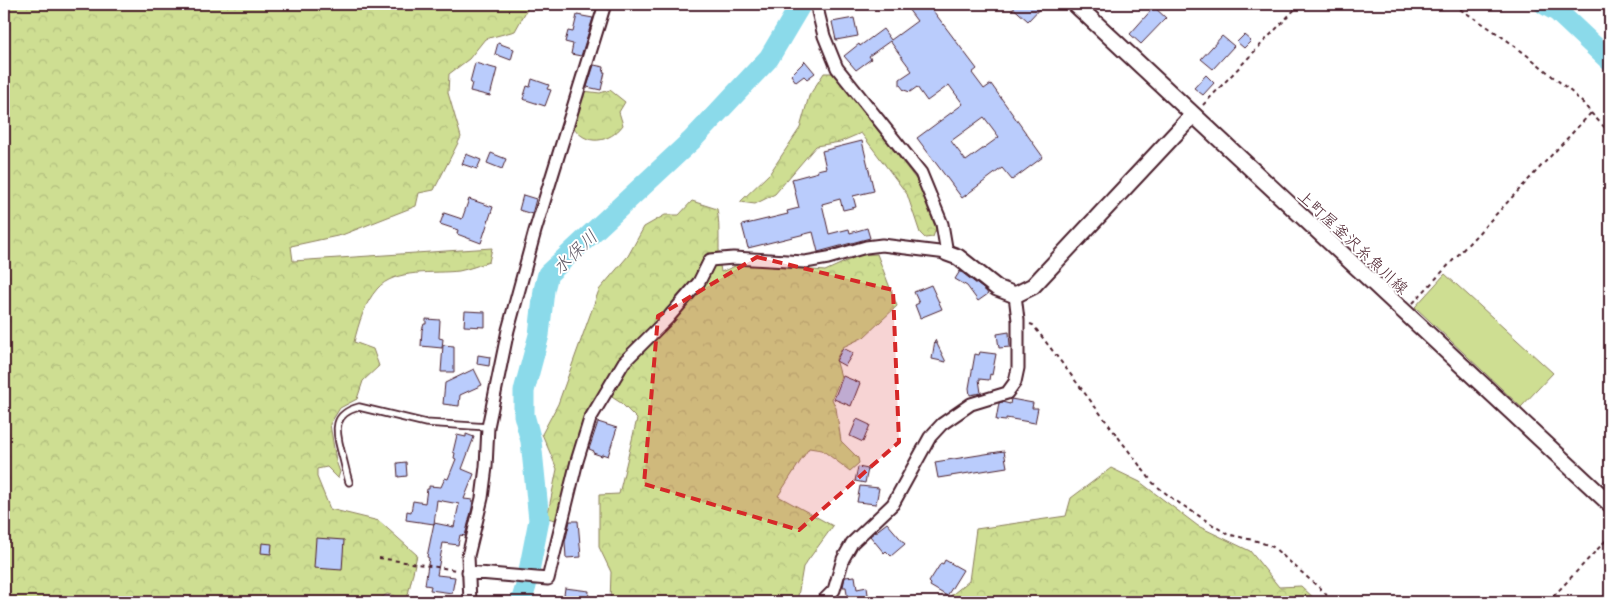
<svg xmlns="http://www.w3.org/2000/svg" width="1614" height="606" font-family="'Playpen Sans','Klee One',sans-serif">
  <style>
    .green { fill: #cede92; stroke: #8c7e5e }
    .forest { fill: url(#forest-crowns); stroke: #8c7e5e }
    .lines { fill: none; stroke-linecap: round; stroke-linejoin: round }
    .river { stroke: #8bdaea; stroke-width: 21 }
    .building { fill: #baccfc; stroke: #4a1f2b; fill-rule: evenodd }
    .lane-casing { stroke: #4a1f2b; stroke-width: 9 }
    .street-casing { stroke: #4a1f2b; stroke-width: 15 }
    .secondary-casing { stroke: #4a1f2b; stroke-width: 19 }
    .path { stroke: #4a1f2b; stroke-width: 2; stroke-dasharray: 4 4; stroke-linecap: butt }
    .lane { stroke: #fff; stroke-width: 5.5 }
    .street { stroke: #fff; stroke-width: 11 }
    .secondary { stroke: #fff; stroke-width: 15 }
    .marked { fill: #d62828; fill-opacity: 0.2; stroke: #d62828; stroke-width: 4; stroke-dasharray: 10 6; stroke-linejoin: round }
    .labels { text-anchor: middle; dominant-baseline: central; stroke-width: 4; stroke-linejoin: round; paint-order: stroke }
    .street-label { font-size: 16px; fill: #4a1f2b; stroke: #fff }
    .water-label { font-size: 18px; font-style: italic; fill: #5e5764; stroke: #fff }
  </style>
  <defs>
    <pattern id="forest-crowns" width="20" height="18" patternUnits="userSpaceOnUse" patternTransform="scale(1.25)"><rect width="20" height="18" fill="#cede92"/><path d="M2 6a3 3 0 1 1 6 0M12 15a3 3 0 1 1 6 0" fill="none" stroke="#b2be7e"/></pattern>
  </defs>
  <rect width="100%" height="100%" fill="#fff"/>
  <filter id="ink" filterUnits="userSpaceOnUse"><feTurbulence type="fractalNoise" baseFrequency=".02" numOctaves="2"/><feDisplacementMap in="SourceGraphic" scale="10" xChannelSelector="R" yChannelSelector="G"/><feConvolveMatrix kernelMatrix="1 2 1 2 8 2 1 2 1" color-interpolation-filters="sRGB"/></filter>
  <g filter="url(#ink)">
    <path class="green" d="M1445 274 1553 373 1521 407 1415 307Z"/>
    <path class="forest" d="M4 4H530L515 31 485 39 469 59 449 74 448 93 461 137 434 190 419 193 416 206 342 235 291 246 293 261 492 248 489 262C479 265 469 269 459 271 434 274 395 268 377 289 364 304 359 323 354 342L373 349 379 366 363 381 357 399 340 408 330 424 336 461 340 472 338 478 327 467 317 469V477L330 509 379 521 417 555 407 599 387 594 375 602H4Z
      M824 73H834L918 182 936 229 933 237 925 238 920 233 907 194 861 133 840 142 816 146 775 194 755 204 740 202 770 173 800 128 809 96Z
      M610 90 625 102 619 112 623 125C610 143 585 147 573 126L583 91 600 93Z
      M692 201 717 209C721 230 717 251 721 272L740 264 825 271 860 255 877 254 897 306 864 337 843 347 836 359 841 377 832 399 836 408 841 441 858 458 859 463 850 471 822 450 809 448 778 496 833 526 803 567 797 602H610L611 572 599 547V495L619 494 637 419 621 403 601 390 584 415 556 520 547 518 557 469 542 434 558 404 599 290 628 256 644 227 665 215H679Z
      M1111 468 1140 482 1198 526 1250 551 1279 587 1301 586 1318 602H943L969 581 976 529 1066 516 1071 498Z"/>
    <g class="lines">
      <path class="river" d="M1544 4 1558 12 1610 61
        M521 602 526 586 539 520 531 441 524 415V391L539 335 544 290 548 274 692 140 769 58 801 4"/>
    </g>
    <path class="building" d="M915 4H928L977 69 972 73 984 89 991 84 1043 157 1012 180 1002 168 962 198 917 138 963 104 949 85 927 101 917 87 910 92 904 90 900 85V79L912 71 890 41 869 56 871 59 856 70 844 56 859 44 860 46 883 29 891 40 917 21 908 9ZM984 117 999 137 966 161 951 141Z
      M1009 4H1044L1028 21Z
      M1154 7 1166 18 1141 44 1130 34Z
      M577 15 593 18 581 56 571 54 573 44 565 42 568 31 573 32Z
      M854 18 858 36 836 40 832 22Z
      M1244 35 1251 41 1244 48 1237 42Z
      M1222 36 1234 46 1213 69 1201 59Z
      M498 43 514 49 511 60 495 54Z
      M805 61 815 73 807 79 804 76 796 82 791 75Z
      M475 63 497 69 490 96 470 91 472 83 470 82Z
      M594 65 604 67 603 72H605L601 90 587 87Z
      M1206 75 1214 83 1203 95 1194 88Z
      M532 79 549 85 547 89 551 90 545 106 523 99 527 86 530 87Z
      M862 141 874 191 853 196 856 207 843 210 840 199 822 204 829 234 849 229 850 233 867 228 870 238 818 252 813 232 748 248 742 225 788 214 787 211 799 208 792 179 818 172 817 170 826 168 822 151Z
      M491 153 506 159 502 169 487 163Z
      M466 154 481 160 477 169 462 164Z
      M523 195 536 199 532 214 519 210Z
      M469 199 493 207 481 243 457 234 458 230 440 224 444 213 462 219Z
      M960 271 986 291 988 294 978 301 967 286 955 279Z
      M931 285 942 309 920 318 915 305 919 303 914 292Z
      M465 311 485 312V327L464 326Z
      M426 319 440 320 439 338 443 339 442 348 421 346 422 330 424 324H426Z
      M1009 332 1010 347 999 348 997 334Z
      M935 340 946 362 932 359Z
      M443 345 454 346V372H441Z
      M843 348 853 353 845 366 836 361Z
      M980 352 996 354 992 375 990 374 989 380 979 379 981 393 970 395 969 388 975 354 979 355Z
      M478 355 490 357 489 366 477 364Z
      M474 369 482 385 460 395 459 406 443 404 445 383Z
      M843 376 860 383 851 406 834 399Z
      M1011 399 1033 403 1032 408H1038L1035 423 1006 418V421L996 420 999 403 1002 402 1010 404Z
      M857 419 870 425 863 442 850 436Z
      M598 422 617 428 608 456 602 454V456L593 453 594 451 589 449Z
      M466 434 474 437 462 469 474 474 464 499 473 500 472 508 465 536 460 535 458 545 443 543 437 575 455 577 452 593 430 590 431 586 425 585 429 558 427 557 434 523 454 527 459 504 437 500 434 524 406 520 407 511 411 512 413 501 425 503 427 489H429V486L441 487 445 478 448 479 456 459 454 458 455 453 453 452 457 435 466 437Z
      M1004 451 1007 467 938 478 935 462Z
      M406 462 407 476 398 477 397 463Z
      M858 467 868 469 865 483 855 481Z
      M860 486 879 488 876 504 857 502Z
      M570 521H578L581 557 566 558 565 542Z
      M887 523 905 544 891 556 886 551 884 553 870 536Z
      M316 538 344 540 342 570 314 568Z
      M262 543 272 544 271 554 261 553Z
      M945 560 963 570 947 596 930 586 931 584 929 582 941 563 943 564Z
      M855 576 857 589 867 587 869 602H848L846 587H843L845 577Z
      M565 588 589 591 588 602H563Z"/>
    <g class="lines">
      <g class="lane-casing">
        <path id="lane" d="M349 482C346 472 344 461 341 451 335 429 333 414 359 407L426 423 488 427"/>
      </g>
      <g class="street-casing">
        <path id="street" d="M468 572 548 579 577 461 590 419 624 362 668 318 699 282 710 260 733 258 805 262 828 258 866 247 882 245 947 253 942 224 921 173 837 68 824 36 818 12 819 4
          M470 602 468 556 482 498 486 467 488 427 508 330 535 231 605 4
          M822 602 834 590 843 559 852 543 893 504 930 437 942 424 971 404 1007 393 1015 382 1018 368V320L1015 295"/>
      </g>
      <g class="secondary-casing">
        <path id="secondary" d="M1075 4 1610 504
          M947 253 958 257 997 288 1015 295 1033 286 1193 115"/>
      </g>
      <path class="path" d="M1203 105 1300 4
        M1591 113 1610 133
        M1413 303 1591 113C1580 98 1567 88 1552 76 1521 49 1487 25 1451 4
        M1030 324 1033 325 1153 483 1173 499 1227 534 1257 541 1273 547 1324 592 1332 602
        M379 558 456 570
        M1548 602 1610 536"/>
      <use href="#lane" class="lane"/>
      <use href="#street" class="street"/>
      <use href="#secondary" class="secondary"/>
    </g>
  </g>
  <path class="marked" d="M757 257 893 290 899 442 799 530 644 484 658 316Z"/>
  <g class="labels">
    <g class="street-label">
      <text transform="translate(1354 241) rotate(43)">上町屋釜沢糸魚川線</text>
    </g>
    <g class="water-label">
      <text transform="translate(574 251) rotate(-44)">水保川</text>
    </g>
  </g>
  <rect width="1614" height="606" fill="none" stroke="#fff" stroke-width="20"/>
  <rect x="10" y="10" width="1594" height="586" fill="none" stroke="#4a1f2b" stroke-width="2" filter="url(#ink)"/>
</svg>
